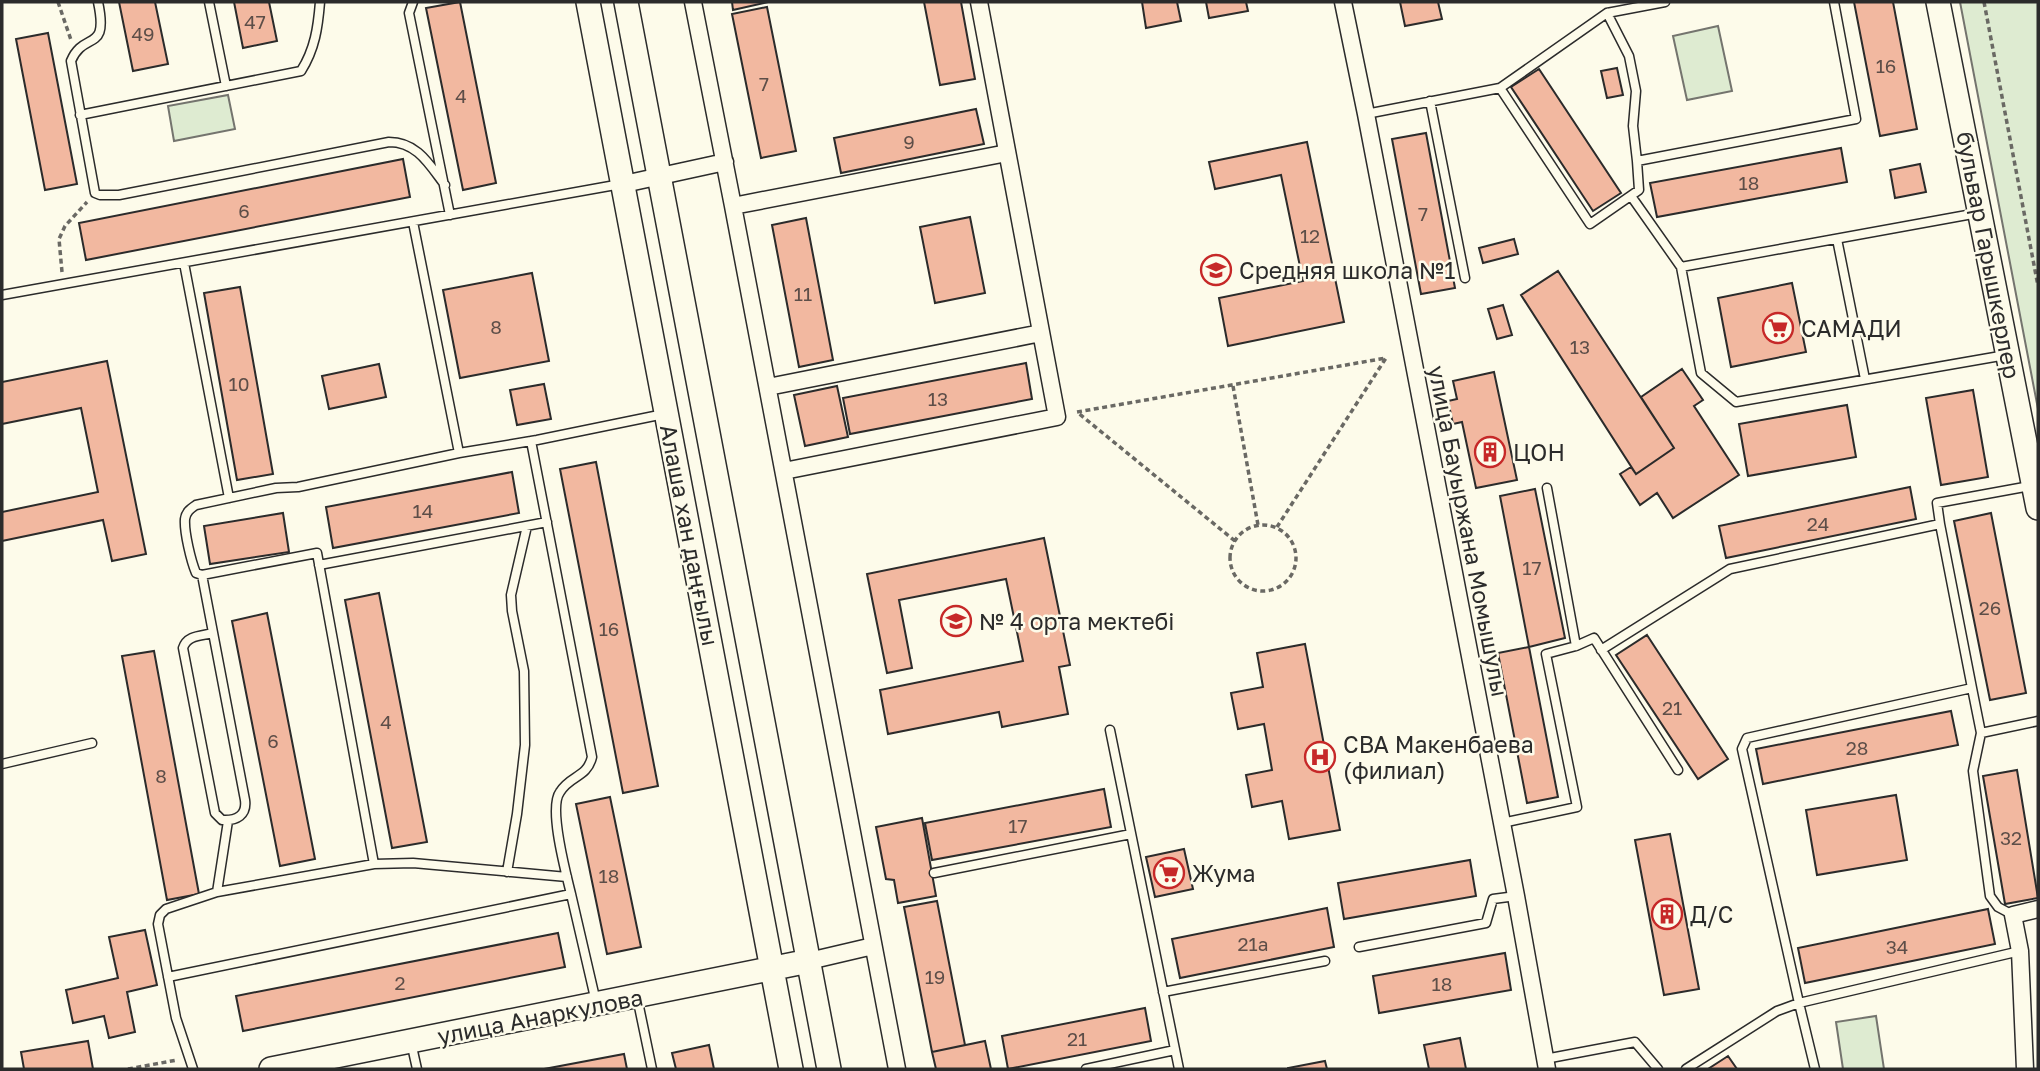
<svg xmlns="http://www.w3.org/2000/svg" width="2040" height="1071" font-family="'Golos Text',sans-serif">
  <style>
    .green { fill: #deebd1; stroke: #74746e; stroke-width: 2 }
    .building { fill: #f2b8a0; stroke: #2b2b2b; stroke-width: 2 }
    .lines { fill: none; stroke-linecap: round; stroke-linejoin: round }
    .lane-casing { stroke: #2b2b2b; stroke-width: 11 }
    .street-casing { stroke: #2b2b2b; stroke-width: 19 }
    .secondary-casing { stroke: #2b2b2b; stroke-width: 26 }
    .path { stroke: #6a6964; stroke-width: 3.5; stroke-dasharray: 5 3.5; stroke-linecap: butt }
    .lane { stroke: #fdfbea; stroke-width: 8 }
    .street { stroke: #fdfbea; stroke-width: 16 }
    .secondary { stroke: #fdfbea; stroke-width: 23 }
    .labels { text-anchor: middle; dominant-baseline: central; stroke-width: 5; stroke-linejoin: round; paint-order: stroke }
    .number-label { font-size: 19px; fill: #5d4e48 }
    .street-label { font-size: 23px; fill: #2b2b2b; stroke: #fdfbea }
    .poi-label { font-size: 23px; fill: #2b2b2b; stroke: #fdfbea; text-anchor: start }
  </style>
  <rect width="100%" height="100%" fill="#fdfbea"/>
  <path class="green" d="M1960 2H2038V409Z
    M1718 26 1732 91 1687 100 1673 36Z
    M228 95 235 129 174 141 168 106Z
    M1876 1016 1884 1069H1843L1836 1022Z"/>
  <path class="building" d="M119 2H155L168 64 133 71Z
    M234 2H269L277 41 243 48Z
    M460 2 496 183 463 190 426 8Z
    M732 2H768L733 10Z
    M924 2H961L975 79 940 85Z
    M1142 2H1177L1181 21 1146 28Z
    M1206 2H1246L1248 11 1209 18Z
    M1400 2H1438L1442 19 1405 26Z
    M1854 2H1893L1917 129 1880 136Z
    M767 7 796 151 761 158 732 14Z
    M48 33 77 184 45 190 16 39Z
    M1617 68 1623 95 1607 98 1601 71Z
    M1539 69 1621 193 1593 211 1511 87Z
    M976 109 984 144 841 173 834 138Z
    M1426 133 1455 288 1421 294 1392 139Z
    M1307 142 1344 322 1228 346 1219 298 1303 281 1281 175 1215 189 1209 162Z
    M1841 148 1847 182 1657 217 1650 183Z
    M403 159 410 197 86 260 79 223Z
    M1920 164 1926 192 1895 198 1890 170Z
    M970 217 985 293 935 303 920 227Z
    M806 218 833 360 799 367 772 225Z
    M1514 239 1518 254 1483 263 1479 248Z
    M1558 271 1674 448 1636 474 1521 295Z
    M532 273 549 361 460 378 443 290Z
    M1792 283 1806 352 1731 367 1718 298Z
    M240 287 273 474 237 480 204 293Z
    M1503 305 1512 335 1497 339 1488 309Z
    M107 361 146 554 112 561 103 520 2 541V512L98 492 81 408 2 424V382Z
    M1026 363 1032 399 850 434 843 398Z
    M379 364 386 397 329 409 322 376Z
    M1682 369 1703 400 1694 406 1739 475 1673 518 1657 493 1640 505 1620 474 1631 467 1636 474 1674 448 1641 397Z
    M1494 372 1517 480 1476 488 1462 422 1453 424 1448 401 1457 399 1453 381Z
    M544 384 551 419 517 425 510 390Z
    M837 386 848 437 805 446 794 395Z
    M1973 390 1988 477 1941 485 1926 398Z
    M1847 405 1856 457 1748 476 1739 424Z
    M596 462 658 786 623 793 560 469Z
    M512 472 519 513 333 548 326 507Z
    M1910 487 1916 519 1726 558 1719 526Z
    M1535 489 1565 638 1529 647 1500 496Z
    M283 513 289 552 210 564 204 526Z
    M1991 513 2026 693 1990 700 1954 521Z
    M1044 538 1070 665 1059 667 1068 714 1002 727 999 712 888 734 880 690 1023 661 1006 579 899 600 912 668 887 673 867 574Z
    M379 593 427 842 392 848 345 600Z
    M267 613 315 859 280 866 232 621Z
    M1647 635 1728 759 1698 779 1616 655Z
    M1305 644 1340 830 1289 839 1282 801 1252 807 1246 775 1272 770 1264 724 1238 729 1231 693 1263 687 1257 653Z
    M1529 647 1558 797 1527 803 1498 653Z
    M154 651 199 894 167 900 122 656Z
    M1951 711 1958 745 1763 784 1756 749Z
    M2017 770 2038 898 2005 904 1983 776Z
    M1104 789 1111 827 932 860 925 823Z
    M1896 795 1907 860 1817 875 1806 810Z
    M610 797 641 947 607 954 576 804Z
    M922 818 936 896 898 903 894 880 886 879 876 827Z
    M1670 834 1699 989 1664 995 1635 840Z
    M1184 849 1193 889 1155 897 1146 857Z
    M1470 860 1476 896 1344 919 1338 883Z
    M937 901 965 1045 932 1052 904 907Z
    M1327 908 1334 947 1180 978 1172 939Z
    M1988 909 1995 944 1805 983 1798 948Z
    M145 930 157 985 127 992 135 1032 109 1038 104 1016 73 1023 66 990 118 978 109 937Z
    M558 933 565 967 243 1031 236 996Z
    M1505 953 1511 990 1379 1013 1373 976Z
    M1145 1008 1151 1041 1008 1069 1002 1036Z
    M1460 1038 1466 1069H1429L1424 1045Z
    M88 1041 93 1069H24L21 1052Z
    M985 1041 991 1069H936L932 1052Z
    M709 1045 714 1069H676L672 1053Z
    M624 1054 627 1069H544Z
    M1728 1056 1737 1069H1708Z
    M1325 1061 1327 1069H1288V1068Z"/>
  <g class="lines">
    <g class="lane-casing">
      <path id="lane" d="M98 2C109 54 84 30 71 61L95 193 100 195H119L389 142C417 142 429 164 445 185
        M209 2 226 86
        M413 2 409 13 450 215
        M1665 2 1607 13 1500 88 1590 224 1639 190 1637 161 1856 119 1834 2
        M1607 13 1629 56 1636 91 1633 126 1637 161
        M1430 101 1465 278
        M1366 114 1500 88
        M80 115 301 71C315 49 318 27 320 2
        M1631 196 1681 267 1978 213
        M413 222 459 453
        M1837 239 1865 379
        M184 263 229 498
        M1681 267 1701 373 1736 402 2006 355
        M2 295 621 184
        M531 441 592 757C587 778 570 775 560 792 548 808 566 873 571 894
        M1940 524 1972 688 1747 738 1742 749 1799 1003 2020 951
        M319 565 547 522
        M202 575 245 800C247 815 237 821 222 820L215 813 183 648C187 635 201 636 213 633
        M1576 646 1594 638 1678 770
        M1601 650 1730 569 1940 524 1937 503 2030 486
        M1972 688 1981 733 2038 721
        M1110 730 1179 1069
        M1981 733 1973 771 1990 896 1998 907 2013 915
        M2 764 92 743
        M1502 823 1577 807 1546 654 1576 646 1547 488
        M374 864 317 553 202 575 196 573C191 561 184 532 185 519 186 512 190 509 196 505L276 488 298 487 459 453 537 440 664 414
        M507 872 517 814 525 745 524 671 512 611 511 595 527 526
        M934 873 1131 834
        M217 892 374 864 413 863 567 877
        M1359 947 1486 923 1493 899 1516 896
        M168 977 571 894 596 1002
        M1163 992 1325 961
        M637 997 652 1069
        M411 1042 417 1069
        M1545 1059 1635 1042 1658 1069
        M193 1069 176 1018 158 924 160 915 166 909 217 892 228 821
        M1086 1069 1175 1050
        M1686 1069 1777 1011 1799 1003 1815 1069"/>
    </g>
    <g class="street-casing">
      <path id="street" d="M693 2 733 206 897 1069
        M1343 2 1366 114 1516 896 1547 1069
        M624 184 725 162
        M733 206 1007 153
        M768 387 1041 333
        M784 471 1057 417 979 2
        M809 961 873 946
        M2025 1069 2020 951 2013 915 2038 909"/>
    </g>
    <g class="secondary-casing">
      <path id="secondary" d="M588 2 791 1069
        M626 2 829 1069
        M1938 2 2038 508
        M271 1069 809 961"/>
    </g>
    <path class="path" d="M58 2 71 40
      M1984 2 2038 286
      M62 272 59 239 65 226 87 202
      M1233 386 1258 525
      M1230 558a33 33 0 1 1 66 0a33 33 0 1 1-66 0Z
      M1235 541 1077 412 1386 358 1277 527
      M128 1069 177 1060"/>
    <use href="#lane" class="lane"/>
    <use href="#street" class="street"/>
    <use href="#secondary" class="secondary"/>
  </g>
  <defs>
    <g id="school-ring" transform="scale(1.575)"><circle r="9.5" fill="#fdfbea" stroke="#c62828" stroke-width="1.5"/><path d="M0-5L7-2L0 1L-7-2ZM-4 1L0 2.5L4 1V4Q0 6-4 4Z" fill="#c62828"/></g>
    <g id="supermarket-ring" transform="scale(1.575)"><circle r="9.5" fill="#fdfbea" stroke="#c62828" stroke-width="1.5"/><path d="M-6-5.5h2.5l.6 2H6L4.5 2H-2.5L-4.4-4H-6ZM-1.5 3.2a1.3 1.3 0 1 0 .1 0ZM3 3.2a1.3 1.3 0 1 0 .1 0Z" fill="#c62828"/></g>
    <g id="building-ring" transform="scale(1.575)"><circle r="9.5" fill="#fdfbea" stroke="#c62828" stroke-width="1.5"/><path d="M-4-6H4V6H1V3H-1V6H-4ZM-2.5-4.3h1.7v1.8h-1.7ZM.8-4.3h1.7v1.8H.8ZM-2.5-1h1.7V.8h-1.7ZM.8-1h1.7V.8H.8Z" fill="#c62828"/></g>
    <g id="hospital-ring" transform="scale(1.575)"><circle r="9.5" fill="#fdfbea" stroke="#c62828" stroke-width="1.5"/><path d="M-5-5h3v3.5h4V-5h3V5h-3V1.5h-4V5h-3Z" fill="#c62828"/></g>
  </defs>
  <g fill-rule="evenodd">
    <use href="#school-ring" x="1216" y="270"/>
    <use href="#supermarket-ring" x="1778" y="328"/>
    <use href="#building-ring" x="1490" y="452"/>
    <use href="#school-ring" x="956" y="621"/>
    <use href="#hospital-ring" x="1320" y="757"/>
    <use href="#supermarket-ring" x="1169" y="873"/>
    <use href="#building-ring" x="1667" y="914"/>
  </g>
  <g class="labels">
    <g class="number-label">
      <text x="255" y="21">47</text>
      <text x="143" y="33">49</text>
      <text x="1886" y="65">16</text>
      <text x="764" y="83">7</text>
      <text x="461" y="95">4</text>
      <text x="909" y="141">9</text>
      <text x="1749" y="182">18</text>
      <text x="244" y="210">6</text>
      <text x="1423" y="213">7</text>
      <text x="1310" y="235">12</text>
      <text x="803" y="293">11</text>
      <text x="496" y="326">8</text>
      <text x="1580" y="346">13</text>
      <text x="239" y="383">10</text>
      <text x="938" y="398">13</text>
      <text x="423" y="510">14</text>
      <text x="1818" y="523">24</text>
      <text x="1532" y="567">17</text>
      <text x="1990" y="607">26</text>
      <text x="609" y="628">16</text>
      <text x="1672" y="707">21</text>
      <text x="386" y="721">4</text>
      <text x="273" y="740">6</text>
      <text x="1857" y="747">28</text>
      <text x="161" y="775">8</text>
      <text x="1018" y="825">17</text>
      <text x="2011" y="837">32</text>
      <text x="609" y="875">18</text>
      <text x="1253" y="943">21а</text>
      <text x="1897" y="946">34</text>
      <text x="935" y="976">19</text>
      <text x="400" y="982">2</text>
      <text x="1442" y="983">18</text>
      <text x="1077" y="1038">21</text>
    </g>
    <g class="street-label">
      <text transform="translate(1989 255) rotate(79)">бульвар Гарышкерлер</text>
      <text transform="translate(1469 531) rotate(79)">улица Бауыржана Момышулы</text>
      <text transform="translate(690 535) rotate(79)">Алаша хан даңғылы</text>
      <text transform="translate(540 1016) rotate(-11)">улица Анаркулова</text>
    </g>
    <g class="poi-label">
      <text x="1239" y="270">Средняя школа №1</text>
      <text x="1801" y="328">САМАДИ</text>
      <text x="1513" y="452">ЦОН</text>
      <text x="979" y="621">№ 4 орта мектебі</text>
      <text x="1343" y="744">СВА Макенбаева<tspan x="1343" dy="26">(филиал)</tspan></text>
      <text x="1192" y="873">Жума</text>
      <text x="1690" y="914">Д/С</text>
    </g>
  </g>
  <rect width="2040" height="1071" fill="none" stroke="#2b2b2b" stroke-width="7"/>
</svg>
